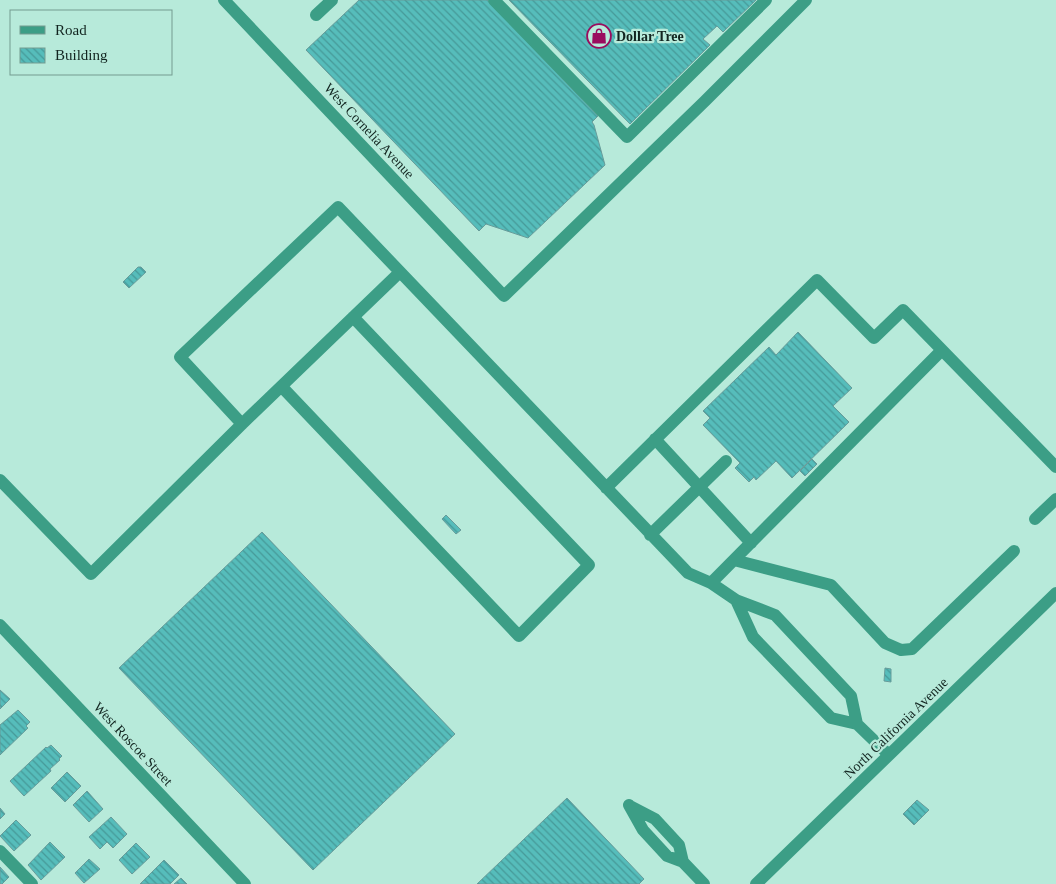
<svg xmlns="http://www.w3.org/2000/svg" width="1056" height="884" font-family="Georgia,serif">
  <style>
    .building { fill: url(#building-back-hatch); stroke: #679c9a }
    .lines { fill: none; stroke-linecap: round; stroke-linejoin: round }
    .minor { stroke: #3c9e86; stroke-width: 12 }
    .labels { text-anchor: middle; dominant-baseline: central; stroke-width: 4.5; stroke-linejoin: round; paint-order: stroke }
    .poi-label { font-size: 14px; font-weight: bold; fill: #122520; stroke: #b7eada; text-anchor: start }
    .street-label { font-size: 14px; fill: #122520; stroke: #b7eada }
  </style>
  <defs>
    <pattern id="building-back-hatch" width="6" height="6" patternUnits="userSpaceOnUse" patternTransform="scale(1.25)"><rect width="6" height="6" fill="#56bdbb"/><path d="M-1 5l2 2M0 0l6 6M5-1l2 2" fill="none" stroke="#469998"/></pattern>
  </defs>
  <rect width="100%" height="100%" fill="#b7eada"/>
  <path class="building" d="M359 0H487L598 116 592 122 594 125 605 165 528 238 486 224 479 231 306 50Z
    M509 0H756L723 32 717 26 703 39 710 45 630 124Z
    M138 267H141L146 272 129 288 123 282Z
    M798 332 852 388 833 406 849 422 792 478 776 461 756 480 754 477 749 482 735 468 740 463 703 425 710 418 703 411 769 347 776 355Z
    M812 459 817 464 805 476 800 471Z
    M446 515 461 530 456 534 442 519Z
    M262 532 455 734 313 870 119 668Z
    M885 668 891 669V682L884 681Z
    M0 690 10 699 0 709Z
    M18 710 30 722 26 726 28 728 0 755V725Z
    M51 745 62 756 59 759 60 760 50 769 51 771 24 796 10 781 46 747 47 748Z
    M67 772 81 786 65 802 51 788Z
    M87 791 103 809 89 822 73 805Z
    M567 798 644 879 639 884H477Z
    M917 800 929 810 914 825 903 814Z
    M0 808 5 814 0 819Z
    M111 817 127 834 113 848 107 842 100 849 89 837Z
    M16 820 31 835 14 851 0 836Z
    M50 842 65 857 41 880 28 865Z
    M136 843 150 857 132 874 119 860Z
    M89 859 100 869 84 883 75 873Z
    M164 860 179 875 170 884H140Z
    M0 867 9 877 2 884H0Z
    M181 878 187 884H174Z"/>
  <g class="lines">
    <path class="minor" d="M224 0 504 296 705 101 806 0
      M494 0 627 137 766 0
      M316 15 332 0
      M282 387 519 636 589 565 353 317
      M242 424 180 357 338 207 688 573 711 583 736 600 775 615 851 696 857 724
      M655 439 751 543
      M0 480 91 574 242 424 400 272
      M606 488 817 280 874 338 903 310 1056 467
      M1035 519 1056 499
      M650 535 726 461
      M734 560 831 585 885 643 901 650 912 649 1014 551
      M711 583 942 350
      M736 600 753 637 831 718 857 724 889 755
      M0 625 245 884
      M629 805 643 830 667 856 683 862 704 884
      M630 806 655 819 679 845 683 862
      M0 851 32 884
      M756 884 1056 593"/>
  </g>
  <defs>
    <g id="shop-ring" transform="scale(1.25)"><circle r="9.5" fill="#b7eada" stroke="#9a0c5e" stroke-width="1.5"/><path d="M-5-2.5h2.3a2.7 3.5 0 0 1 5.4 0H5L5.5 6h-11ZM-1.5-2.5h3a1.5 2.3 0 0 0-3 0Z" fill="#9a0c5e"/></g>
  </defs>
  <g fill-rule="evenodd">
    <use href="#shop-ring" x="599" y="36"/>
  </g>
  <g class="labels">
    <g class="poi-label">
      <text x="616" y="36">Dollar Tree</text>
    </g>
    <g class="street-label">
      <text transform="translate(369 131) rotate(47)">West Cornelia Avenue</text>
      <text transform="translate(896 728) rotate(-44)">North California Avenue</text>
      <text transform="translate(133 744) rotate(47)">West Roscoe Street</text>
    </g>
  </g>
  <rect x="10" y="10" width="162" height="65" fill="#b7eada" stroke="#759b90"/>
  <rect x="20" y="26" width="25" height="8" fill="#3c9e86" stroke="#759b90"/>
  <text x="55" y="35" font-size="15" fill="#122520">Road</text>
  <rect x="20" y="48" width="25" height="15" fill="url(#building-back-hatch)" stroke="#759b90"/>
  <text x="55" y="60" font-size="15" fill="#122520">Building</text>
</svg>
